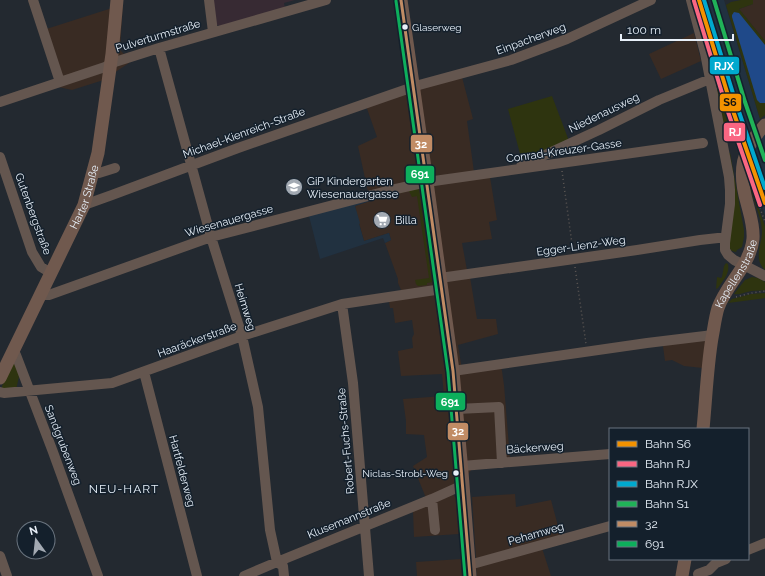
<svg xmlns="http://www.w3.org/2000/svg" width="765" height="576" font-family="Raleway,sans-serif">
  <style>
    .commercial { fill: #392b23 }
    .industrial { fill: #372a33 }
    .built { fill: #213140 }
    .green { fill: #2e340f }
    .water { fill: #1f4989 }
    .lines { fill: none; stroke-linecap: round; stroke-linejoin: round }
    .path { stroke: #5e5855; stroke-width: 1.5; stroke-dasharray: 1 3; stroke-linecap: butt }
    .minor { stroke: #64564f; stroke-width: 10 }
    .major { stroke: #70594e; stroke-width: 13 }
    .path-bridge { stroke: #5e5855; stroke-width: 1.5; stroke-dasharray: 1 3; stroke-linecap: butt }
    .bus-1-casing { stroke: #14202c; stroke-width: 6 }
    .bus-2-casing { stroke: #14202c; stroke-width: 6 }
    .bus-1 { stroke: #c18c65; stroke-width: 3 }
    .bus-2 { stroke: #0daf5c; stroke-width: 3 }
    .rail-1-casing { stroke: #14202c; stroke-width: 7 }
    .rail-2-casing { stroke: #14202c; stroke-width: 7 }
    .rail-3-casing { stroke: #14202c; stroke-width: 7 }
    .rail-4-casing { stroke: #14202c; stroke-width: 7 }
    .rail-1 { stroke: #f39200; stroke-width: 4 }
    .rail-2 { stroke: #fa6682; stroke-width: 4 }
    .rail-3 { stroke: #00a9ce; stroke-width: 4 }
    .rail-4 { stroke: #20b258; stroke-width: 4 }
    .bus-dot { fill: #e8f0f9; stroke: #14202c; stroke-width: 1.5 }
    .labels { text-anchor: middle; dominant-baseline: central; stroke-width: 3; stroke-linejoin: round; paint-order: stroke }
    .bus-label { font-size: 10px; fill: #e8f0f9; stroke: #14202c; text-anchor: start }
    .street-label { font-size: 11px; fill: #e8f0f9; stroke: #14202c }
    .poi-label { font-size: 11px; fill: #e8f0f9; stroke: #14202c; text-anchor: start }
    .neighbourhood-label { font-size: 12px; letter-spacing: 1px; fill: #e8f0f9; stroke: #14202c }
    .line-badge { stroke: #14202c; stroke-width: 1.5 }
    .badge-label { font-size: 11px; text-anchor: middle; font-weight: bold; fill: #fff }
    .pale-badge-label { font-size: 11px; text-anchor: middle; font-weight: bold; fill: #111 }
  </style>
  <rect width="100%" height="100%" fill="#232930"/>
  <path class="commercial" d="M753 0H765V41L739 9 753 4Z
    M123 2 120 50 124 54 130 52 129 63 114 73 113 77 72 90 58 87 40 31 109 9Z
    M694 33 701 61 661 79 649 54Z
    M462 77 473 119 467 121 474 172 490 177 497 220 489 222 492 239 462 243 467 270 470 277 477 319H496L498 334 458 345 462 370 501 364 504 385 510 459 472 469 453 494 456 498 459 534 414 537 413 511 426 498 413 466 427 457 424 435 406 434V421L403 399 444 396 442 374 401 376 398 351 413 348 412 338 414 334 412 320 395 323 393 308H390L389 302 401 290 398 283V279L385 243 391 240 389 233 364 241 359 223 355 206 370 201 358 146 377 137 365 103Z
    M708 330 703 368 684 366 672 360 665 361 662 339 704 333Z
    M515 494 516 507 551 500 561 537 542 548 551 576H477L475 560 476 559 472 497Z
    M461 559 462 576H417L416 562Z"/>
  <path class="industrial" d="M212 0H295L284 3 285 8 220 26 217 25 215 23Z"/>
  <path class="built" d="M694 0H724L760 119 751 128 741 146 736 135Z
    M765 133V215L749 170 755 148Z
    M369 199 370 201 355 206 360 223 359 224 364 241 389 233 391 240 385 243 383 238 320 259 309 216Z"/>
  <path class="green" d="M741 0H753V4L739 9 765 41V115L760 119 726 5 731 2Z
    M703 30 735 133 728 135H725Z
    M552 96 569 141 522 161 508 109Z
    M728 153H730L744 230V237L742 247 737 250 736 252 732 251 729 248Z
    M417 188 419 189 432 282 427 283V285L418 286 416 284 415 280 429 278 417 196 412 197 409 191 397 194V193Z
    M750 188H751L765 226V270C753 259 762 244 762 231 761 216 754 202 750 188Z
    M726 263 728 264C730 274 723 280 718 288L716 289 717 277 721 278 722 277 724 266Z
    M752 277 758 278 765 282V290C759 291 753 290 747 292 742 293 740 295 734 294L745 280Z
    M765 293V298L728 303 732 299 751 294Z
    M14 362 20 372 16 390 2 388V386Z"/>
  <path class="water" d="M734 12 739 13 765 45V103H760L757 100 732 17V15Z"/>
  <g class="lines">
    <path class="path" d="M731 139 732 138 736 143
      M562 171 573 251
      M760 208 765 222
      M575 267 586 344
      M736 297 752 293 765 291"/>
    <path class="minor" d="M33 0 60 82
      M209 0 213 32
      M691 0 705 53 729 177 730 190V204L725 243V250L728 255 734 260 765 276
      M159 48 211 237 242 336 258 407 270 530 277 562 283 566 284 576
      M0 102 105 67 115 62 159 48 326 0
      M0 157 32 252 41 267 51 273
      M521 166 599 130 659 100 710 79
      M93 172 99 173 115 168
      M84 205 112 195 238 148 390 95 419 85 511 60 567 39 651 0
      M440 278 637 250 700 240 718 238H725
      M41 294 45 295H49L211 237 387 191 427 182 703 143
      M342 304 353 383 369 576
      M13 350 16 355 53 452 98 576
      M453 371 647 343 713 335
      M144 372 197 576
      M0 392 4 393 112 383 242 336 342 304 442 289
      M457 409 499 407 502 463
      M462 466 610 454
      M432 499 435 530
      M748 550 765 543
      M0 556 7 576
      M469 565 610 526
      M698 574 709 570 716 563 726 559
      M244 576 277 562 432 499 463 485"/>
    <g class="major">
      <path d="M401 0 427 182 453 371 462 472 470 576"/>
      <path id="s1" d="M0 378 84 205 98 153 112 54 117 0"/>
      <path id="s2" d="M703 429C706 399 707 368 712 338 714 328 715 318 718 308 727 283 750 266 753 239 754 226 750 215 747 203 738 172 741 149 765 125"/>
      <path d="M682 576 685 559"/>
    </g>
    <path class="path-bridge" d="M736 143 752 188"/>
    <g class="bus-1-casing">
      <path id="bus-1" d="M401 0 453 371 470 576"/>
    </g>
    <g class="bus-2-casing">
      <path id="bus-2" d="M396 1 448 372 465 576"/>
    </g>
    <use href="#bus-1" class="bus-1"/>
    <use href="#bus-2" class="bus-2"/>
    <g class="rail-1-casing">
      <path id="rail-1" d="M699 0 731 105 765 203"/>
    </g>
    <g class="rail-2-casing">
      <path id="rail-2" d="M694 1 726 106 760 205"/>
    </g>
    <g class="rail-3-casing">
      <path id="rail-3" d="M704 0 736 103 765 188"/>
    </g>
    <g class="rail-4-casing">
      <path id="rail-4" d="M714 0 745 102 765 160"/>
    </g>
    <use href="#rail-1" class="rail-1"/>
    <use href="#rail-2" class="rail-2"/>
    <use href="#rail-3" class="rail-3"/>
    <use href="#rail-4" class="rail-4"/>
  </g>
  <defs>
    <g id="school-disc" transform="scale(0.9)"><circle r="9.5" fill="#a3aab3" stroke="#14202c"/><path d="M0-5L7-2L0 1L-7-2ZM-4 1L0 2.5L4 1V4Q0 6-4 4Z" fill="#fff"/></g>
    <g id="supermarket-disc" transform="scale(0.9)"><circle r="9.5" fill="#a3aab3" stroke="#14202c"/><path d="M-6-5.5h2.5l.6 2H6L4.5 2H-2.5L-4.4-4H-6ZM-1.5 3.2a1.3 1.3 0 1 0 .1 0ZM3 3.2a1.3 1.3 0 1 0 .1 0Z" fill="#fff"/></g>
  </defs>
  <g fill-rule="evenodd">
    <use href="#school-disc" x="294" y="187"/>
    <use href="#supermarket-disc" x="382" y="220"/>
  </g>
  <g class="bus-dot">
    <circle cx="405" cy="27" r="3.5"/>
    <circle cx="456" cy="473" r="3.5"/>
  </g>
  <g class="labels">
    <g class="bus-label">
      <text x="412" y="27">Glaserweg</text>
      <text x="448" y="473" text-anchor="end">Niclas-Strobl-Weg</text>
    </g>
    <g class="street-label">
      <text transform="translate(158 36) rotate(-17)">Pulverturmstraße</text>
      <text transform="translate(531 39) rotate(-20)">Einpacherweg</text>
      <text transform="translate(604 113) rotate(-26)">Niedenausweg</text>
      <text transform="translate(244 133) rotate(-20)">Michael-Kienreich-Straße</text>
      <text transform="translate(564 151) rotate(-8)">Conrad-Kreuzer-Gasse</text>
      <text stroke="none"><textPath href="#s1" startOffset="200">Harter Straße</textPath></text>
      <text transform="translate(33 214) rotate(70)">Gutenbergstraße</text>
      <text transform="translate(229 221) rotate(-16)">Wiesenauergasse</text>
      <text transform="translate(581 246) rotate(-8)">Egger-Lienz-Weg</text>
      <text stroke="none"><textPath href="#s2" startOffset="161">Kapellenstraße</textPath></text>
      <text transform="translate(245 307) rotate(73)">Heimweg</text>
      <text transform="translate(197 340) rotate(-20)">Haaräckerstraße</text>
      <text transform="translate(346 441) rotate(-95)">Robert-Fuchs-Straße</text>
      <text transform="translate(63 445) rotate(69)">Sandgrubenweg</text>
      <text transform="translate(535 448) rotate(-4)">Bäckerweg</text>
      <text transform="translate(182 471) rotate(75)">Hartfelderweg</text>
      <text transform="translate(349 519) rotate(-22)">Klusemannstraße</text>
      <text transform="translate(536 534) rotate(-16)">Pehamweg</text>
    </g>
    <g class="poi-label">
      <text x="307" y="181">GiP Kindergarten<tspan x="307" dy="13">Wiesenauergasse</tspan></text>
      <text x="395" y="220">Billa</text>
    </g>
    <g class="neighbourhood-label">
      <text x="124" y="489">NEU-HART</text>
    </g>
  </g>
  <g class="line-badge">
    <rect x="709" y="56" width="31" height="19" rx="4" fill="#00a9ce"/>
    <rect x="719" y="93" width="23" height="19" rx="4" fill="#f39200"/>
    <rect x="723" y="122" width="23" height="20" rx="4" fill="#fa6682"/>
    <rect x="410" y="134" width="23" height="19" rx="4" fill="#c18c65"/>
    <rect x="405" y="165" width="30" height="19" rx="4" fill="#0daf5c"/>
    <rect x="435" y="392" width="31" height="19" rx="4" fill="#0daf5c"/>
    <rect x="447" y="422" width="22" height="19" rx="4" fill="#c18c65"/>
  </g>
  <g class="badge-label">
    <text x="724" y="70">RJX</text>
    <text x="735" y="136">RJ</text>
    <text x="421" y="148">32</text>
    <text x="420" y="178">691</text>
    <text x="450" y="406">691</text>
    <text x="458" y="435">32</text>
  </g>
  <g class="pale-badge-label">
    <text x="730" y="106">S6</text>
  </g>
  <rect x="609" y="428" width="140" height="132" fill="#14202c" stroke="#69737e"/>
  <rect x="617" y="441" width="20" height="6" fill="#f39200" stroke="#69737e"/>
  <text x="645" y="448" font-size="12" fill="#e8f0f9">Bahn S6</text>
  <rect x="617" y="461" width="20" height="6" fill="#fa6682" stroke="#69737e"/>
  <text x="645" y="468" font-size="12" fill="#e8f0f9">Bahn RJ</text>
  <rect x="617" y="481" width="20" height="6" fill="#00a9ce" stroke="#69737e"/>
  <text x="645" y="488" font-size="12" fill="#e8f0f9">Bahn RJX</text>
  <rect x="617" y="501" width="20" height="6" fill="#20b258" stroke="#69737e"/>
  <text x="645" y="508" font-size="12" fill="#e8f0f9">Bahn S1</text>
  <rect x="617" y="521" width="20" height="6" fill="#c18c65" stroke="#69737e"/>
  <text x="645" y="528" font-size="12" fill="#e8f0f9">32</text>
  <rect x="617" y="541" width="20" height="6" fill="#0daf5c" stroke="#69737e"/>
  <text x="645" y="548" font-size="12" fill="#e8f0f9">691</text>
  <g transform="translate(36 540) rotate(345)"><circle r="19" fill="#14202c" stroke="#69737e"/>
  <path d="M0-3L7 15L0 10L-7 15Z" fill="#a3aab3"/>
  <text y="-6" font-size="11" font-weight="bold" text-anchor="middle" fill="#e8f0f9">N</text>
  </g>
  <path d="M621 34v6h112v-6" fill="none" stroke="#e8f0f9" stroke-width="2"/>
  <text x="627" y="34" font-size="12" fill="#e8f0f9" stroke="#14202c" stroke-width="3" paint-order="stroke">100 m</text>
</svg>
